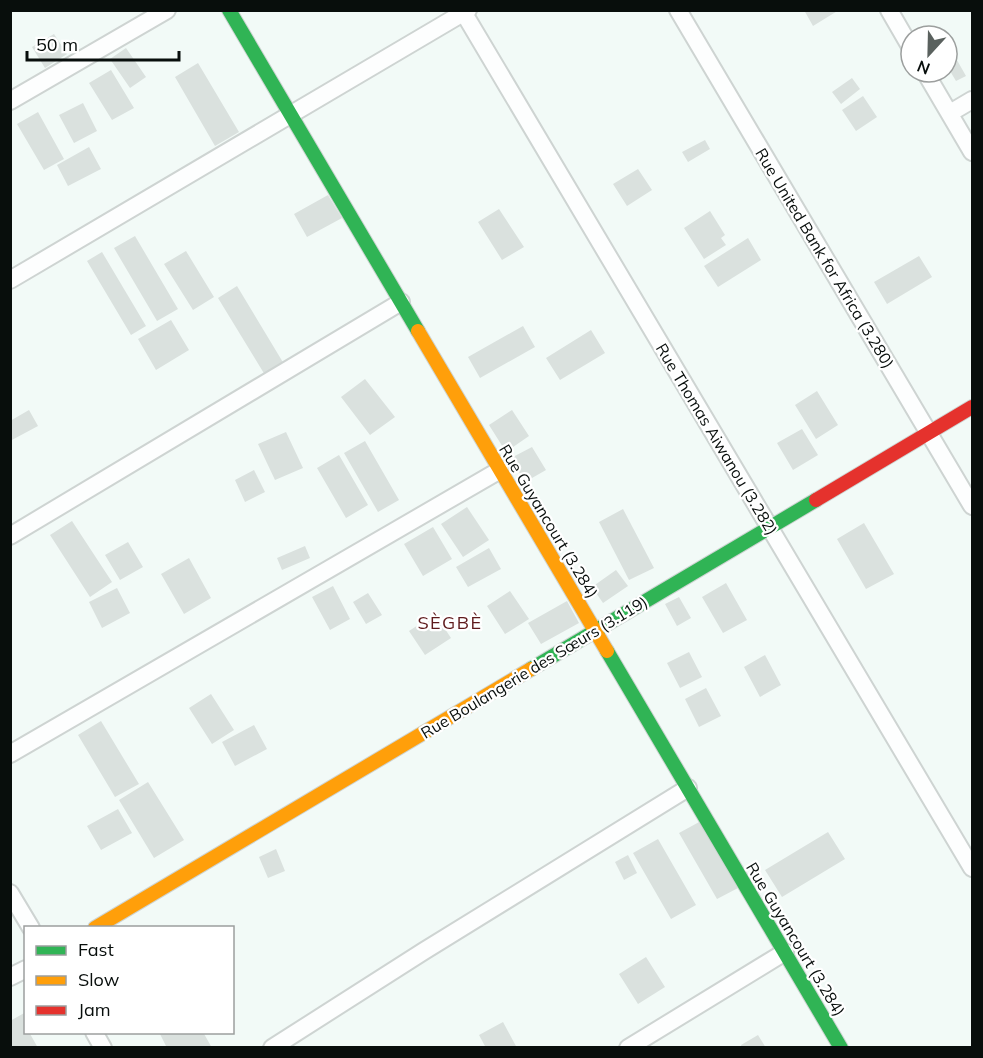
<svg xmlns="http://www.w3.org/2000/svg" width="983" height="1058" font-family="Mulish,sans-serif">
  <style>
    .building { fill: #dae1de }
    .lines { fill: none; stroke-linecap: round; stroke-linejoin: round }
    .street-casing { stroke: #ced4d2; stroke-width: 20 }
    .fast-casing { stroke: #ced4d2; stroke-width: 16 }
    .slow-casing { stroke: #ced4d2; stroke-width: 16 }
    .jam-casing { stroke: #ced4d2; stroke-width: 16 }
    .street { stroke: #fdfefe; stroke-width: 16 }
    .fast { stroke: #30b455; stroke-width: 14 }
    .slow { stroke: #ff9f0a; stroke-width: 14 }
    .jam { stroke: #e5322d; stroke-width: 14 }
    .labels { text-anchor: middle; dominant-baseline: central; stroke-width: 4.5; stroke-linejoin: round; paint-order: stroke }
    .street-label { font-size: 16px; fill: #080e0c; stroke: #fff }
    .neighbourhood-label { font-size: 18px; letter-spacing: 1.5px; fill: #5e191b; stroke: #fff }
  </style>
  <rect width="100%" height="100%" fill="#f2faf7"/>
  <path class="building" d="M804 10H839L813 26Z
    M54 34 67 54 45 68 32 47Z
    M949 46 966 76 956 81 947 66V47Z
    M126 48 146 77 130 88 110 59Z
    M198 63 239 132 215 146 175 77Z
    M111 70 134 108 112 120 89 83Z
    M852 78 860 89 841 104 832 92Z
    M863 96 877 117 856 131 842 110Z
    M83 103 97 131 74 143 59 115Z
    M38 112 64 159 44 170 17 124Z
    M705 140 710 149 688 162 682 152Z
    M89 147 101 169 68 186 57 165Z
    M638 169 652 190 627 206 613 184Z
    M328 195 342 218 307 237 294 214Z
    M499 209 524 247 502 260 478 222Z
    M710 211 725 235 721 238 726 245 704 259 684 228Z
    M135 236 178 309 157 321 114 248Z
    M748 238 761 260 718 287 704 266Z
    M186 251 214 297 193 310 164 264Z
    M102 252 146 326 131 335 87 261Z
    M919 256 932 277 887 304 874 282Z
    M237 286 284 364 265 375 218 298Z
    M171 320 189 350 156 370 138 339Z
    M523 326 535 347 480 378 468 357Z
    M591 330 605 353 560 380 546 358Z
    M365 379 395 417 370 435 341 397Z
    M817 391 838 425 816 439 795 405Z
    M29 410 38 426 10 441V421Z
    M512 410 529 436 506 452 489 425Z
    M802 429 818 455 793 470 777 443Z
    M286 432 303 468 275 480 258 444Z
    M365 441 399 500 378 512 344 453Z
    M532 447 546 470 525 482 511 458Z
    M339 455 368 505 346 518 317 468Z
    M254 470 265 492 245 502 235 480Z
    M467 507 489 540 463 557 441 524Z
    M623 509 654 568 629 580 599 522Z
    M72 521 112 582 90 597 50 535Z
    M864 523 894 574 866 589 837 539Z
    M433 527 452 559 423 576 404 544Z
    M128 542 143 567 120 580 105 555Z
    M305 546 310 558 282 570 277 558Z
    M489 548 501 569 468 587 456 567Z
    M189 558 211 598 184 614 161 574Z
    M616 570 628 586 603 603 592 587Z
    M726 583 747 620 723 633 702 597Z
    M333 586 350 619 330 630 312 597Z
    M117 588 130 613 102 628 89 602Z
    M510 591 529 619 505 634 487 606Z
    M368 593 382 615 366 624 353 602Z
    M679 597 691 618 677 626 665 604Z
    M567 601 579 623 541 644 528 623Z
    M435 614 451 638 425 655 409 631Z
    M689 652 702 677 680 688 667 663Z
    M765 655 781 685 760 697 744 667Z
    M706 688 721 716 699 727 685 699Z
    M211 694 234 730 212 744 189 708Z
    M101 721 139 784 115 797 78 735Z
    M254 725 267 749 235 766 222 742Z
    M148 782 184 840 154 858 119 800Z
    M118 809 132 833 101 850 87 826Z
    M701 821 738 888 717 899 679 833Z
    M828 832 845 859 782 897 765 870Z
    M658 839 696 905 671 919 633 853Z
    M276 849 285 871 268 878 259 857Z
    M628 855 637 873 624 880 615 862Z
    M646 957 665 987 638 1004 619 974Z
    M26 1012V1032H29L38 1048H10V1021Z
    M503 1022 517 1048H486L479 1035Z
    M163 1032H203L212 1048H167L160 1034Z
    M758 1035 766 1048H742L741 1045Z"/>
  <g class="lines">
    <g class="street-casing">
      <path id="street" d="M462 10 972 868
        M678 10 972 506
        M889 10 911 48
        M925 72 972 152
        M10 101 167 10
        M950 113 972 100
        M10 280 468 10
        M10 536 401 302
        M10 754 500 470
        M10 893 31 928
        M10 977 26 969
        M94 1032 103 1048
        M272 1048 424 951 688 788
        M628 1048 785 952"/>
    </g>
    <g class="fast-casing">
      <path id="fast" d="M229 10 418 331
        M607 651 841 1048
        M531 669 816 500"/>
    </g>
    <g class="slow-casing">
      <path id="slow" d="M418 331 607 651
        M95 928 531 669"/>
    </g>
    <g class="jam-casing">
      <path id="jam" d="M816 500 972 407"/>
    </g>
    <use href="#street" class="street"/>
    <use href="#fast" class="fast"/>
    <use href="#slow" class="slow"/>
    <use href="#jam" class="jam"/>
  </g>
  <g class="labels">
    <g class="street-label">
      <text transform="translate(825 258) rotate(59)">Rue United Bank for Africa (3.280)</text>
      <text transform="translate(717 439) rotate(59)">Rue Thomas Aiwanou (3.282)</text>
      <text transform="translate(549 521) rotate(59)">Rue Guyancourt (3.284)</text>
      <text transform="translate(534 667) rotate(-31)">Rue Boulangerie des Sœurs (3.119)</text>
      <text transform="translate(796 939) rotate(59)">Rue Guyancourt (3.284)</text>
    </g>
    <g class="neighbourhood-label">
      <text x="450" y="622">SÈGBÈ</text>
    </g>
  </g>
  <rect width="983" height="1058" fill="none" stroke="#080e0c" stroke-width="24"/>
  <rect x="24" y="926" width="210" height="108" fill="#ffffff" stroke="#9c9f9e" stroke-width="1.5"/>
  <rect x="36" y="946" width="30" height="9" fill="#30b455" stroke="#9c9f9e" stroke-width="1.5"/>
  <text x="78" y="956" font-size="18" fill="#080e0c">Fast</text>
  <rect x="36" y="976" width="30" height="9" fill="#ff9f0a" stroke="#9c9f9e" stroke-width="1.5"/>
  <text x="78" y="986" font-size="18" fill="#080e0c">Slow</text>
  <rect x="36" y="1006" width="30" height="9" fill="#e5322d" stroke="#9c9f9e" stroke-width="1.5"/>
  <text x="78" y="1016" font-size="18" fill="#080e0c">Jam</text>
  <g transform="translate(929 54) rotate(202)"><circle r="28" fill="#ffffff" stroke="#9c9f9e" stroke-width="1.5"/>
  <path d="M0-4.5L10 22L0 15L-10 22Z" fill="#5a615e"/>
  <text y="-9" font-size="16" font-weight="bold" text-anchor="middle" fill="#080e0c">N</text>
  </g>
  <path d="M27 51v9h152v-9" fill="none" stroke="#080e0c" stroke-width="3"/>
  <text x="36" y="51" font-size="18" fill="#080e0c" stroke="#ffffff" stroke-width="4.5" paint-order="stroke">50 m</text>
</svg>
